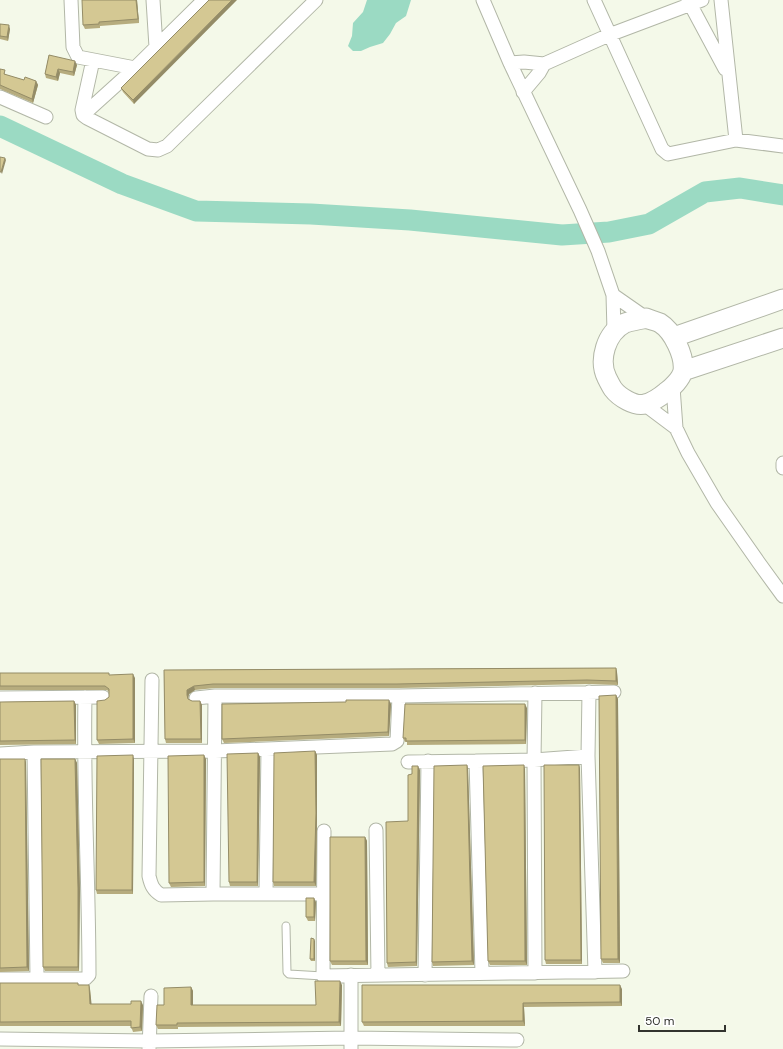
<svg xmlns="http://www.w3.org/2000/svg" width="783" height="1049" font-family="'DM Sans',sans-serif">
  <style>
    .water { fill: #9bdac3 }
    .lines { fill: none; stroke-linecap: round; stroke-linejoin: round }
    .river { stroke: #9bdac3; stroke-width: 21 }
    .lane-casing { stroke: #b2b7a7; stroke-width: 9 }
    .street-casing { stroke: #b2b7a7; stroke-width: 15 }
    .secondary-casing { stroke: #b2b7a7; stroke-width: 21 }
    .lane { stroke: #fff; stroke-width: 7 }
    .street { stroke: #fff; stroke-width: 13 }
    .secondary { stroke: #fff; stroke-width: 19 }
    .wall { fill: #b6ac7e }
    .shaded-wall { fill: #948c67 }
    .building { fill: #d4c893; stroke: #948c67 }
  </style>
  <rect width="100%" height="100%" fill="#f4f9e9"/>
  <path class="water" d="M367 0H411L406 16 396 23 390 34 383 43 370 47 361 51H353L348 46 352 36 353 23 363 12Z"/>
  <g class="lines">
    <path class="river" d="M0 126 122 184 196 211 311 214 410 220 562 235 609 232 649 224 705 192 740 188 783 195"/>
    <g class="lane-casing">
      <path id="lane" d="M286 926 287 972 289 974 323 976"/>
    </g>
    <g class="street-casing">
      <path id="street" d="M71 0 73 47 78 57 135 68
        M153 0 156 47
        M483 0 510 63 580 210 598 251 613 295 614 331
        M594 0 662 149 668 154 736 140 783 146
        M688 0 725 69
        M721 0 736 140
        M93 60 82 110 83 115 87 118 148 149 158 150 167 146 316 0
        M510 63 524 62 544 64 609 35 702 0
        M523 92 539 73 544 64
        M0 97 46 117
        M83 115 135 68 204 0
        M613 295 646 318
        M673 387 676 428 688 453 717 503 759 563 783 596
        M644 404 676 428
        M783 463V468
        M152 680 149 876C151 885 153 890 161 895L213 894
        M589 692 588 756 595 972
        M535 693 534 760 535 973
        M215 696 213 894H323
        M0 698 103 697
        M196 698 215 696H399L614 692
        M34 752 37 978
        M0 754 34 752 215 751 392 744 397 741 399 696
        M476 761 482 973
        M408 762 534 760 588 756
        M376 830 378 975
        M324 831 323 976 623 971
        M266 893 268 749
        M425 975 428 761
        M0 979H85L89 975C89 882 83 789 85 697
        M0 1039 149 1041 351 1038 517 1040
        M149 1049 151 996
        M351 1049V975"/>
    </g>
    <g class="secondary-casing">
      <path id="secondary" d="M646 318C650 320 656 321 660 323 673 331 685 356 683 371 681 379 672 388 666 392 660 397 653 402 645 404 635 407 619 397 613 389 611 386 609 382 607 378 598 360 606 333 625 323 631 321 639 320 646 318Z
        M674 337 783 299
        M683 371 783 338"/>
    </g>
    <use href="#lane" class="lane"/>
    <use href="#street" class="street"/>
    <use href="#secondary" class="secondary"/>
  </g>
  <path class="wall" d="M137 0 139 23 100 26V28L85 29 83 25Z
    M209 0 134 104 123 92 121 88Z
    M0 24 10 29 8 41 0 39Z
    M49 55 77 65 74 76 60 73 58 81 46 78 45 74Z
    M0 69 6 75 24 80 36 81 38 85 33 103 0 89Z
    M616 668 617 672 618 685 589 684 399 688H215L195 690 189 694 188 699 192 701H200L202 705V743H166L165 739 164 670Z
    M0 673 110 675 135 678V743L99 744 97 740 105 700 109 697V692L107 690H0Z
    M616 695 618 699 620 963H603L601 959Z
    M74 701 76 705V744L0 745V702Z
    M391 704 389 736 224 743 222 739Z
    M527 708 526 744 407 745V742H405L403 738Z
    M315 751 317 755V817L316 886H274L273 882Z
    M258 753 260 757 258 886H230L229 882Z
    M0 759H25L26 763 29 971 0 972Z
    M75 759 77 763 80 892 79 971H45L43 967Z
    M134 759 133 894H97L96 890Z
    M206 759 205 886 171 887 169 883Z
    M467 765 468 769 474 965 433 966 432 962Z
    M579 765 580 769 582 964H546L545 960Z
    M525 769 527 965H490L488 961Z
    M420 770 417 966 388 967 387 963 408 821 412 774Z
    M365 837 367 841 368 965H332L330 961Z
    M316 902 315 921H308L306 917Z
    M315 941V961H311L310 959Z
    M0 983 89 985 90 989 91 1004 143 1005 142 1031 133 1032 131 1026H0Z
    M342 985 341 1026 178 1027V1029H158L156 1025 164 1005 191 987 193 991V1005H316Z
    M622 989V1006L524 1007 525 1026H364L362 1022Z"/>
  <path class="shaded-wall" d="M136 0H137L139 23 138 19Z
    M232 0H237L134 104 133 100Z
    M9 25 10 29 8 41 7 37Z
    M75 61 77 65 74 76 73 72Z
    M58 69 60 73 58 81 56 77Z
    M36 81 38 85 33 103 32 99Z
    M5 158 6 160 2 174 1 172Z
    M616 668 617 672 618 685 616 681Z
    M133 674 135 678V743L133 739Z
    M194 686 195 690 189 694 188 699 187 695V690Z
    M616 695 618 699 620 963 618 959Z
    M389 700 391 704 389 736 388 732Z
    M74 701 76 705V744L75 740Z
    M200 701 202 705V743L201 739Z
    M525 704 527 708 526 744 525 740Z
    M315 751 317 755V817L316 886 314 882Z
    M258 753 260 757 258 886 257 882Z
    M133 755 134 759 133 894 132 890Z
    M204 755 206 759 205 886 204 882Z
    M25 759 26 763 29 971 27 967Z
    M75 759 77 763 80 892 79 971 78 967Z
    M467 765 468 769 474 965 472 961Z
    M524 765 525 769 527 965 525 961Z
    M579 765 580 769 582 964 581 960Z
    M418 766 420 770 417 966 416 962Z
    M365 837 367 841 368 965 366 961Z
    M314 898 316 902 315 921 314 917Z
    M314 939 315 941V961L314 959Z
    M340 981 342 985 341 1026 339 1022Z
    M89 985 90 989 92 1008 90 1004Z
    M620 985 622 989V1006L620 1002Z
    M191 987 193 991V1009L191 1005Z
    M141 1001 143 1005 142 1031 140 1027Z
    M523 1003 524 1007 525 1026 523 1021Z"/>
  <path class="building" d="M82 0H136L138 19 99 22V24L83 25Z
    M209 0H232L133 100 121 88Z
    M0 24 9 25 7 37 0 36Z
    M49 55 75 61 73 72 58 69 56 77 45 74Z
    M0 69 5 70 4 74 24 80 25 77 36 81 32 99 0 85Z
    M0 157 5 158 1 172H0Z
    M616 668V681L587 680 397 684H213L194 686 187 690V695L188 699 192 701H200L201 739H165L164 670Z
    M0 673H109V675L133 674V739L97 740V701L105 700 109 697V689L105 686H0Z
    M616 695 618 959H601L599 696Z
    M346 700H389L388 732 222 739V704L346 702Z
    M74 701 75 740 0 741V702Z
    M405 704H525V740L406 741V738H403Z
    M315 751 316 813 314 882H273L274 753Z
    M258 753 257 882H229L227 754Z
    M133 755 132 890H96L97 756Z
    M204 755V882L169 883 168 756Z
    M0 759H25L27 967 0 968Z
    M41 759H75L78 888V967H43Z
    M467 765 472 961 432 962 434 766Z
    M524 765 525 961H488L483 766Z
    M544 765H579L581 960H545Z
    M412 766H418L416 962 387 963 386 822 408 821V775L412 774Z
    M330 837H365L366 961H330Z
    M306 898H314V917H306Z
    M311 938 314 939V959H310Z
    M315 981H340L339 1022 177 1023V1025H156L157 1005H164V988L191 987V1005H316Z
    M0 983H78V985H89L90 1004H131V1001H141L140 1027 131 1028V1021L0 1022Z
    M362 985H620V1002L523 1003V1021L362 1022Z"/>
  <path d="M639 1025v6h86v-6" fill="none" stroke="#32342e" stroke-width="2"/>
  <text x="645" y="1025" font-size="12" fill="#32342e" stroke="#ffffff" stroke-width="3" paint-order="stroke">50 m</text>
</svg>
